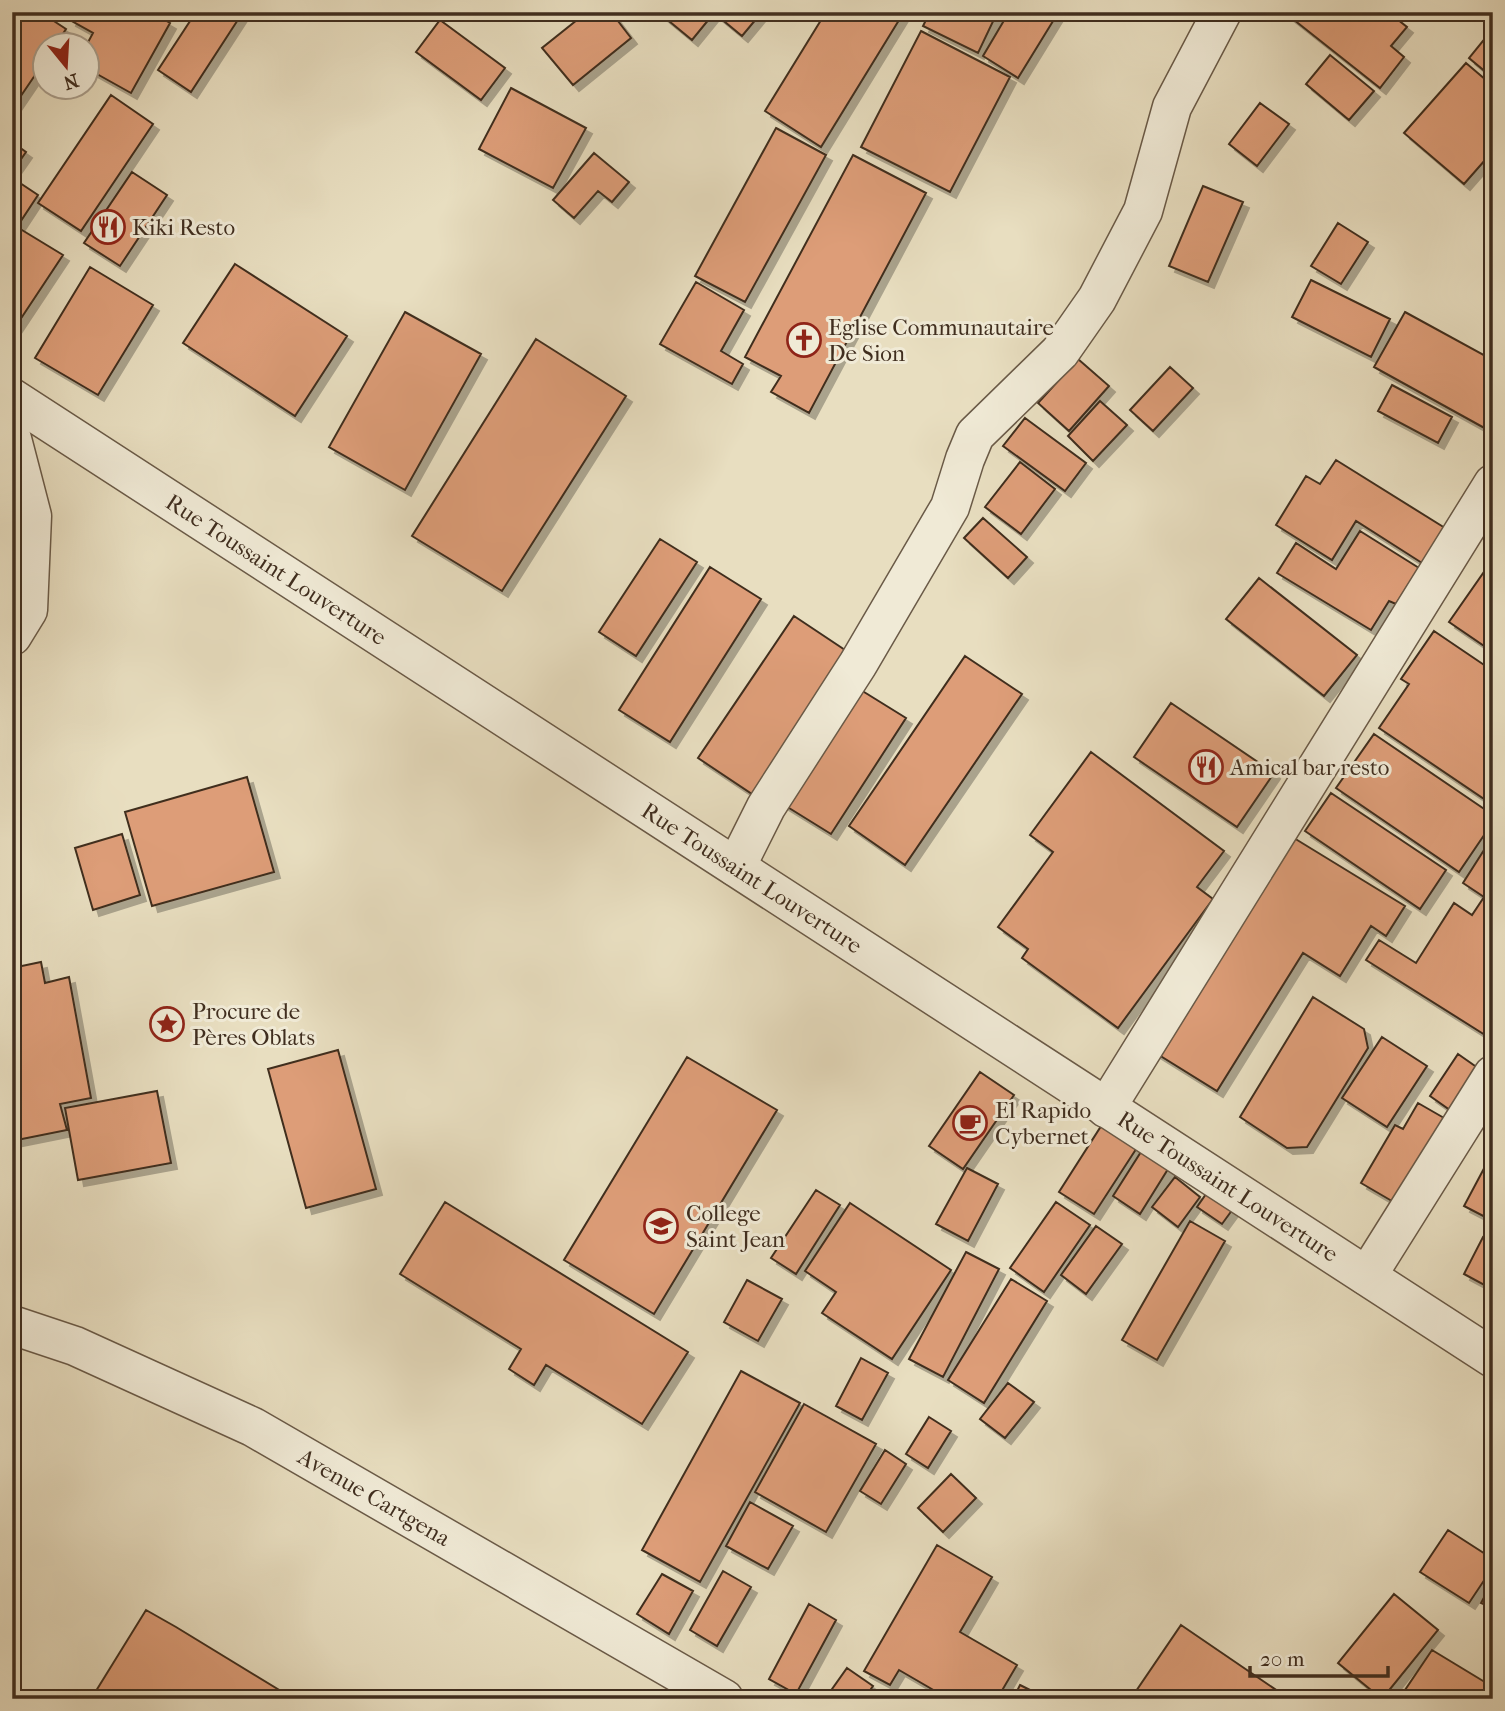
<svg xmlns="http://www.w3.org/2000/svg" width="1505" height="1711" font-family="'IM FELL French Canon',serif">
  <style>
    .building { fill: #dd9d78; stroke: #402e1f; stroke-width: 2; filter: url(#shadow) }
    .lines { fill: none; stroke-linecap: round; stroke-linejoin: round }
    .minor-casing { stroke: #6a5a47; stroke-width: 41 }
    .minor { stroke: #f0ead6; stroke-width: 38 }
    .labels { text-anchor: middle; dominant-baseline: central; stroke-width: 6; stroke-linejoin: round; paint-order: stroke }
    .poi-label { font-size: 23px; fill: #402e1f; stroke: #f0ead6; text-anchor: start }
    .street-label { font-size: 23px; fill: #402e1f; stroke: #f0ead6 }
  </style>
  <defs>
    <filter id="shadow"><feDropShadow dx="6" dy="6" stdDeviation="0" flood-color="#0004"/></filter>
  </defs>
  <rect width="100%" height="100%" fill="#e8dec0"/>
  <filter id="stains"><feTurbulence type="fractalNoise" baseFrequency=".00286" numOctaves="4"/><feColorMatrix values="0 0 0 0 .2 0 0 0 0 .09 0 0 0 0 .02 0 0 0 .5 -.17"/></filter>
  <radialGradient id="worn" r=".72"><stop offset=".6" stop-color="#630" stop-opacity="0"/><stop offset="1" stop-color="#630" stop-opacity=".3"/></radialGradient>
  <path class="building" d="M12 12H19L27 17 30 12H40L66 29 55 46H46V59L12 109Z
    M74 12H151L170 23 131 93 88 69V46H86L93 33 70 20Z
    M196 12H243L191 92 158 70Z
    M587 12H611L631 38 573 85 542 48Z
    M658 12H762L742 36 714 13 692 40Z
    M826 12H904L821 147 765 111Z
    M930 12H997V13L978 53 923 26Z
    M1009 12 1058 13 1018 78 983 56Z
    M1284 12H1337L1341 16 1344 12H1388L1407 27 1391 46 1404 57 1380 88Z
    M440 20 505 68 481 100 416 52Z
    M921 31 1010 77 950 192 861 147Z
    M1491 31 1493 32V78L1469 58Z
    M1330 55 1374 91 1349 120 1306 84Z
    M1466 63 1493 86V151L1464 184 1404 133Z
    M511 88 586 128 553 188 479 149Z
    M111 95 153 124 81 231 38 203Z
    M1260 103 1289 124 1257 166 1229 144Z
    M776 128 826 155 745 302 695 276Z
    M12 142 26 152 12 172Z
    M594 153 629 182 612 202 598 191 574 218 553 200Z
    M853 155 926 193 809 413 771 392 781 376 745 357Z
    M132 172 167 195 120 266 84 243Z
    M17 181 38 195 17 227 63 255 12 332V189Z
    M1203 186 1243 202 1208 282 1169 266Z
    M1338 223 1368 242 1341 284 1311 266Z
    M235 264 347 336 295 416 183 343Z
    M90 267 153 305 98 395 35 358Z
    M1311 280 1390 319 1371 357 1292 317Z
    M696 282 744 310 721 351 743 364 732 384 660 344Z
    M405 312 481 354 405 490 329 447Z
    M1405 312 1493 360V420L1488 430 1374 367Z
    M536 339 626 396 502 591 412 536Z
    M1078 359 1109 386 1069 431 1038 403Z
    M1170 367 1193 388 1153 431 1130 410Z
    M1392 385 1452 417 1438 443 1378 411Z
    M1100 401 1127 425 1093 461 1068 436Z
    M1025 418 1086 463 1065 491 1003 446Z
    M1336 460 1445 528 1422 563 1356 521 1332 560 1276 525 1306 476 1320 484Z
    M1020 462 1055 489 1021 534 985 507Z
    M983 518 1027 557 1008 578 964 538Z
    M1360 531 1419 568 1396 604 1389 601 1371 630 1277 573 1296 543 1336 569Z
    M660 539 697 562 636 656 599 632Z
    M1493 559V652L1449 622Z
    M710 567 761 599 670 742 619 710Z
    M1259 578 1357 655 1324 696 1226 619Z
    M794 616 851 654 755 796 698 758Z
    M1434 631 1493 671V805L1379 728 1409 684 1401 679Z
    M965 656 1022 694 905 865 849 826Z
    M856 687 906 718 831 834 781 803Z
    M1171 703 1274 773 1237 827 1134 757Z
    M1374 734 1493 815V822L1459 872 1336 788Z
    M1091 752 1224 851 1197 887 1213 899 1118 1028 1022 958 1028 949 998 927 1053 852 1030 835Z
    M247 777 274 872 152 906 125 812Z
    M1331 793 1446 870 1420 909 1305 831Z
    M122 834 140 895 93 910 75 848Z
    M1289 835 1405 906 1386 936 1371 926 1340 976 1303 953 1217 1091 1146 1047Z
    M1493 836V1040L1366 960 1379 940 1416 963 1454 903 1472 915 1484 897 1463 883Z
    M41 962 45 983 69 977 91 1098 60 1104 67 1130 12 1141V968Z
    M1313 997 1364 1029 1368 1048 1307 1147 1287 1148 1240 1117Z
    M1382 1037 1427 1066 1387 1127 1342 1098Z
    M338 1050 376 1189 306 1208 268 1069Z
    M1458 1054 1485 1073 1457 1115 1430 1096Z
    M687 1057 777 1110 654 1314 564 1260Z
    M980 1072 1014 1095 963 1169 929 1146Z
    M157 1091 171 1163 78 1180 65 1108Z
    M1418 1103 1458 1126 1409 1211 1361 1183 1395 1125 1403 1129Z
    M1105 1120 1140 1143 1094 1214 1059 1192Z
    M1146 1144 1173 1161 1140 1214 1113 1196Z
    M1488 1161 1493 1164V1221L1464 1206Z
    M967 1168 998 1184 968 1241 936 1224Z
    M1175 1177 1200 1197 1178 1227 1152 1207Z
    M1213 1184 1238 1202 1222 1224 1197 1207Z
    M816 1190 840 1205 796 1274 771 1258Z
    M445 1202 688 1352 642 1424 546 1365 534 1385 509 1369 521 1349 400 1274Z
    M1056 1202 1090 1225 1044 1292 1010 1268Z
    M850 1203 951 1270 892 1359 822 1313 836 1292 805 1271Z
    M1190 1221 1225 1241 1157 1360 1122 1340Z
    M1096 1226 1122 1244 1086 1294 1061 1275Z
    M1483 1237 1493 1242V1278L1488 1287 1464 1274Z
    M966 1252 999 1269 943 1377 909 1359Z
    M1011 1279 1047 1301 984 1403 948 1380Z
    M747 1280 782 1299 758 1341 724 1322Z
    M861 1358 888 1373 862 1420 836 1406Z
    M741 1371 800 1403 700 1582 642 1550Z
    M1008 1383 1034 1402 1005 1438 980 1419Z
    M804 1404 876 1444 826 1532 755 1492Z
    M929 1417 951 1431 928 1468 906 1454Z
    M885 1450 906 1464 881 1504 860 1491Z
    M951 1474 976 1498 943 1532 918 1508Z
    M750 1502 793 1526 768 1569 726 1546Z
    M1448 1530 1493 1559V1567L1469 1603 1420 1572Z
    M937 1545 992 1577 960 1632 1017 1665 997 1699H949L899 1670 890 1685 864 1671Z
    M723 1571 751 1587 717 1646 690 1630Z
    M662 1574 693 1591 669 1634 637 1614Z
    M1493 1581V1608L1481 1603Z
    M1394 1594 1438 1630 1382 1699 1338 1663Z
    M809 1604 836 1620 796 1694 769 1679Z
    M146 1610 176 1627 294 1699H132L130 1697 129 1699H91Z
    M1181 1625 1285 1696 1284 1699H1135L1132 1697Z
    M1432 1650 1493 1687V1699H1413L1403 1693Z
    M847 1668 873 1686 864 1699H825Z
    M1020 1685 1048 1699H1013Z"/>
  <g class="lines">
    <g class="minor-casing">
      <g id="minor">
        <path id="s1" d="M12 398 1493 1358"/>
        <path d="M12 439 32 516 28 610 12 636"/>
        <path d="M736 867 766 807 858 664 950 507 965 459 975 435 1060 352 1097 299 1143 211 1172 107 1222 12"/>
        <path d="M1106 1108 1493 484"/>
        <path d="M1367 1276 1493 1075"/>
        <path id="s2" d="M12 1325 75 1346 253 1427 724 1699"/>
      </g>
    </g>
    <use href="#minor" class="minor"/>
  </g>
  <defs>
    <g id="restaurant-ring" transform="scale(1.75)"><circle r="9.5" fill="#f0ead6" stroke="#8f2418" stroke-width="1.5"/><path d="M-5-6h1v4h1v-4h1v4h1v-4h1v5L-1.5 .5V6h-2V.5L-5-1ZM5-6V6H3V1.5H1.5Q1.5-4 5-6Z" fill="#8f2418"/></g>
    <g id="church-ring" transform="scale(1.75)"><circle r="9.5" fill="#f0ead6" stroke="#8f2418" stroke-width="1.5"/><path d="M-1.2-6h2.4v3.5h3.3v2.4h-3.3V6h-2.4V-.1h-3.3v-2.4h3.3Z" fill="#8f2418"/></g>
    <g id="sight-ring" transform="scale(1.75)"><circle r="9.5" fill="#f0ead6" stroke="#8f2418" stroke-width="1.5"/><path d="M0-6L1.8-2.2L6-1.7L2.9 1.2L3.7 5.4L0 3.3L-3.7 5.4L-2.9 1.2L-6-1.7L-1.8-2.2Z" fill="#8f2418"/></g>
    <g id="cafe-ring" transform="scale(1.75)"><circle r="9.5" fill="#f0ead6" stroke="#8f2418" stroke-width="1.5"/><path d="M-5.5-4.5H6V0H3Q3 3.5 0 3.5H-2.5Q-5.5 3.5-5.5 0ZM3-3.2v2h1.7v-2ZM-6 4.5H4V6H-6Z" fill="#8f2418"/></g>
    <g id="school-ring" transform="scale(1.75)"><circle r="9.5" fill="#f0ead6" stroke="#8f2418" stroke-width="1.5"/><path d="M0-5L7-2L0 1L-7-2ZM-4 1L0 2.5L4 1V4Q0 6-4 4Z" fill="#8f2418"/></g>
  </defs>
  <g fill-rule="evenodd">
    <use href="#restaurant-ring" x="108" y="227"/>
    <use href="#church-ring" x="804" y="340"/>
    <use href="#restaurant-ring" x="1206" y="767"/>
    <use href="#sight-ring" x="167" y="1024"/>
    <use href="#cafe-ring" x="970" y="1123"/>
    <use href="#school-ring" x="661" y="1226"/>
  </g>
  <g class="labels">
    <g class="poi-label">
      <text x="132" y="227">Kiki Resto</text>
      <text x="828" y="327">Eglise Communautaire<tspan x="828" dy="26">De Sion</tspan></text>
      <text x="1230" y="767">Amical bar resto</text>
      <text x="192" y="1011">Procure de<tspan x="192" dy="26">Pères Oblats</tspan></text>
      <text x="995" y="1110">El Rapido<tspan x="995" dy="26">Cybernet</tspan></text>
      <text x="686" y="1213">College<tspan x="686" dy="26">Saint Jean</tspan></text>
    </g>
    <g class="street-label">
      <text stroke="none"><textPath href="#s1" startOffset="315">Rue Toussaint Louverture</textPath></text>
      <text stroke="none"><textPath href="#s1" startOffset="882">Rue Toussaint Louverture</textPath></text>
      <text stroke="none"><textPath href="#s1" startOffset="1449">Rue Toussaint Louverture</textPath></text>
      <text stroke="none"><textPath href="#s2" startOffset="402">Avenue Cartgena</textPath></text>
    </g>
  </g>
  <rect width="1505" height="1711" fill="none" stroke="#e8dec0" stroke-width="42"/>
  <rect x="14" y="14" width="1477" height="1683" fill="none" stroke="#402e1f" stroke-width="3.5"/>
  <rect x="21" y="21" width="1463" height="1669" fill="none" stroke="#402e1f" stroke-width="2"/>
  <g transform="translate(66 66) rotate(162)"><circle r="33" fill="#f0ead6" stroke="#aa9f8d" stroke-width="2"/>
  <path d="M0-5L12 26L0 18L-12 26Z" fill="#8f2418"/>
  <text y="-10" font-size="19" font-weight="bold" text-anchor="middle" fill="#402e1f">N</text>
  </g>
  <path d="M1250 1666v10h138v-10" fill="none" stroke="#402e1f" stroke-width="3.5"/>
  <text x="1260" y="1666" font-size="21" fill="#402e1f" stroke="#f0ead6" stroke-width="5" paint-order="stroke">20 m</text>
  <rect width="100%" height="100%" filter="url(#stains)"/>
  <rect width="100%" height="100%" fill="url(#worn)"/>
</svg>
